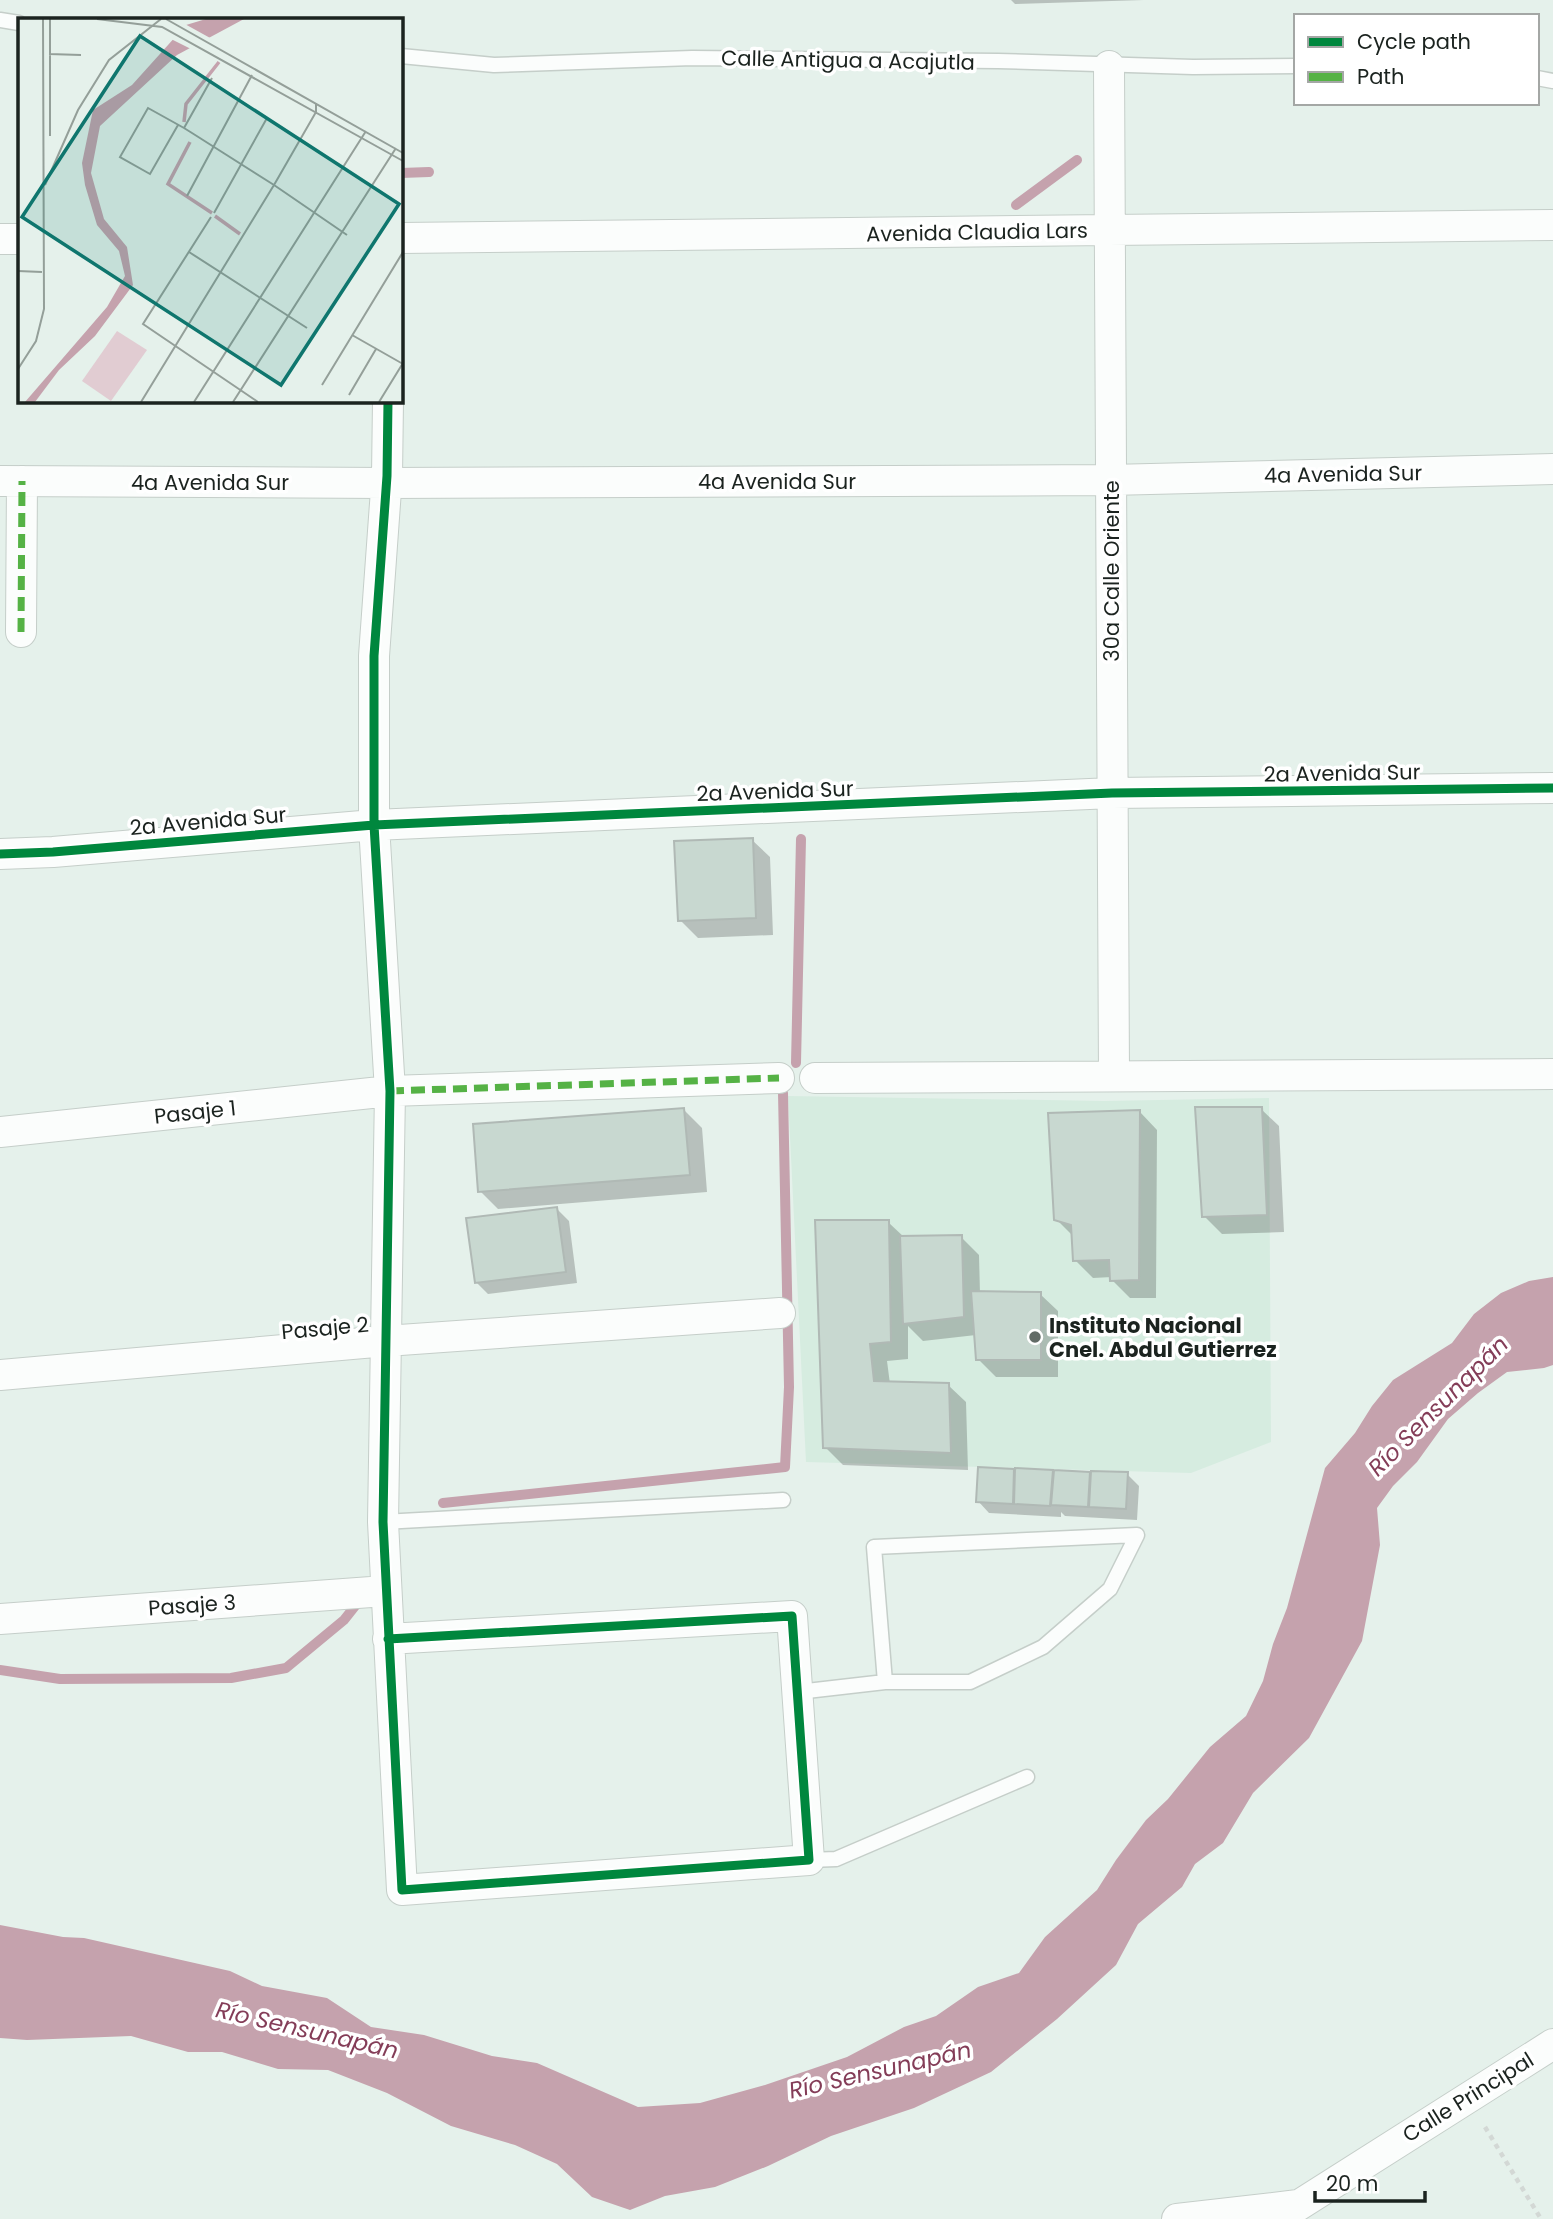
<svg xmlns="http://www.w3.org/2000/svg" width="1553" height="2219" font-family="Poppins,sans-serif">
  <style>
    .built { fill: #d6ece0 }
    .water { fill: #c5a2ad }
    .shadow { fill: #0003 }
    .lines { fill: none; stroke-linecap: round; stroke-linejoin: round }
    .stream { stroke: #c5a2ad; stroke-width: 10 }
    .building { fill: #c8d8d0; stroke: #b0b9b5; stroke-width: 2 }
    .service-casing { stroke: #c5cec9; stroke-width: 17 }
    .minor-casing { stroke: #c5cec9; stroke-width: 32 }
    .path { stroke: #d3d8d5; stroke-width: 4.5; stroke-dasharray: 5 5; stroke-linecap: butt }
    .service { stroke: #fbfdfc; stroke-width: 14 }
    .minor { stroke: #fbfdfc; stroke-width: 30 }
    .quiet { stroke: #55b245; stroke-width: 7; stroke-dasharray: 14 7; stroke-linecap: butt }
    .cycleway-casing { stroke: #fff; stroke-width: 13 }
    .cycleway { stroke: #00873e; stroke-width: 9 }
    .poi-dot { fill: #626b66; stroke: #fff; stroke-width: 2.5 }
    .labels { text-anchor: middle; dominant-baseline: central; stroke-width: 7; stroke-linejoin: round; paint-order: stroke }
    .street-label { font-size: 21px; fill: #1b231f; stroke: #fff }
    .poi-label { font-size: 21px; font-weight: bold; fill: #1b231f; stroke: #fff; text-anchor: start }
    .water-label { font-size: 23px; font-style: italic; fill: #843d58; stroke: #fff }
    .inset-river { fill: none; stroke: #c5a2ad; stroke-width: 3.5 }
    .inset-road { fill: none; stroke: #949f99; stroke-width: 2 }
    .view { fill: #0f766e; fill-opacity: 0.15; stroke: #0f766e; stroke-width: 3.5 }
    .inset-edge { fill: none; stroke: #1b231f; stroke-width: 3.5 }
  </style>
  <rect width="100%" height="100%" fill="#e5f1eb"/>
  <path class="built" d="M788 1096 1104 1101 1269 1098 1271 1442 1191 1473 806 1462Z"/>
  <path class="water" d="M1553 1277V1365L1544 1368 1507 1372 1478 1393 1448 1419 1417 1462 1393 1486 1377 1508 1380 1545 1362 1641 1309 1738 1253 1793 1223 1843 1195 1864 1182 1887 1138 1924 1116 1965 1057 2019 991 2072 914 2108 831 2136 768 2166 715 2187 665 2196 630 2210 592 2197 557 2164 515 2145 451 2126 387 2093 328 2070 278 2069 222 2052H188L131 2036 27 2040 0 2038V1925L63 1937 84 1938 230 1971 262 1986 327 1998 371 2027 424 2035 492 2056 537 2063 638 2107 700 2103 765 2085 847 2057 904 2027 936 2016 978 1987 1019 1973 1045 1937 1097 1890 1116 1860 1146 1820 1168 1799 1210 1747 1246 1716 1263 1681 1273 1644 1287 1608 1325 1468 1355 1433 1372 1406 1393 1380 1452 1343 1474 1314 1501 1293 1529 1281Z"/>
  <path class="shadow" d="M1011 0H1144L1015 4Z
    M752 840 770 857 773 935 698 938 680 920Z
    M1261 1109 1279 1126 1284 1232 1222 1234 1204 1216Z
    M684 1110 702 1128 707 1192 498 1209 480 1191Z
    M1140 1112 1157 1130 1156 1298H1130L1112 1280V1277L1093 1278 1075 1260 1073 1236 1056 1219Z
    M557 1209 569 1221 577 1283 488 1294 476 1282Z
    M888 1222 905 1238 961 1237 979 1255 980 1293 1040 1294 1058 1311V1377H996L978 1359 976 1335 923 1341 908 1326V1359L887 1361 890 1384 948 1385 966 1402 968 1470 843 1465 825 1447Z
    M980 1469 1089 1474 1093 1477 1127 1474 1139 1486 1137 1520 1065 1516 1061 1512V1517L989 1513 978 1501Z"/>
  <g class="lines">
    <path class="stream" d="M401 173 429 172
      M1016 205 1077 160
      M796 1063 801 839
      M443 1503 785 1467 789 1387 783 1093
      M0 1670 60 1679 231 1678 286 1668 344 1620 359 1601"/>
  </g>
  <path class="building" d="M753 838 756 918 678 921 674 841Z
    M1195 1107H1262L1267 1215 1202 1217Z
    M684 1108 690 1175 478 1192 473 1124Z
    M1140 1110 1139 1280 1110 1281 1109 1260 1073 1261 1071 1225 1054 1220 1048 1113Z
    M557 1207 566 1272 475 1283 466 1218Z
    M815 1220H889L891 1342 870 1344 874 1381 949 1383 951 1453 823 1448Z
    M962 1235 964 1317 903 1324 900 1236Z
    M971 1291 1041 1292V1360H976Z
    M978 1467 1014 1469 1013 1504 976 1502Z
    M1015 1468 1053 1470 1050 1506 1014 1504Z
    M1054 1470 1090 1472 1088 1507 1051 1505Z
    M1091 1471 1128 1472 1126 1509 1089 1507Z"/>
  <g class="lines">
    <g class="service-casing">
      <path id="service" d="M0 20 19 23
        M401 56 494 65 692 58 998 61 1193 67 1296 66
        M1537 78 1553 81
        M383 1522 783 1500
        M798 1692 885 1682 874 1547 1137 1535 1110 1589 1043 1647 970 1682H885
        M809 1860 836 1859 1027 1777"/>
    </g>
    <g class="minor-casing">
      <path id="minor" d="M1109 66 1114 1076
        M401 238 1553 225
        M0 239H19
        M0 481 386 483 1110 480 1553 469
        M21 632 22 481
        M0 854 53 852 374 825 1112 793 1553 788
        M815 1078 1553 1074
        M0 1132 390 1091 779 1078
        M0 1375 386 1341 780 1313
        M0 1619 385 1591
        M388 1639 792 1616 809 1860 402 1890 383 1522 390 1091 374 825V656L387 476 388 401
        M1177 2219 1298 2205
        M1277 2219 1553 2044"/>
    </g>
    <path class="path" d="M1485 2127 1541 2219"/>
    <use href="#service" class="service"/>
    <use href="#minor" class="minor"/>
    <path class="quiet" d="M21 632 22 481
      M390 1091 779 1078"/>
    <g class="cycleway-casing">
      <path id="cycleway" d="M0 854 53 852 374 825 1112 793 1553 788
        M388 1639 792 1616 809 1860 402 1890 383 1522 390 1091 374 825V656L387 476 388 401"/>
    </g>
    <use href="#cycleway" class="cycleway"/>
  </g>
  <circle class="poi-dot" cx="1035" cy="1337" r="7"/>
  <g class="labels">
    <g class="street-label">
      <text transform="translate(848 60) rotate(1)">Calle Antigua a Acajutla</text>
      <text transform="translate(977 232) rotate(-1)">Avenida Claudia Lars</text>
      <text transform="translate(1343 474) rotate(-1)">4a Avenida Sur</text>
      <text x="777" y="481">4a Avenida Sur</text>
      <text x="210" y="482">4a Avenida Sur</text>
      <text transform="translate(1111 571) rotate(-90)">30a Calle Oriente</text>
      <text transform="translate(1342 773) rotate(-1)">2a Avenida Sur</text>
      <text transform="translate(775 791) rotate(-2)">2a Avenida Sur</text>
      <text transform="translate(208 821) rotate(-5)">2a Avenida Sur</text>
      <text transform="translate(195 1112) rotate(-6)">Pasaje 1</text>
      <text transform="translate(325 1328) rotate(-5)">Pasaje 2</text>
      <text transform="translate(192 1605) rotate(-4)">Pasaje 3</text>
      <text transform="translate(1468 2097) rotate(-32)">Calle Principal</text>
    </g>
    <g class="poi-label">
      <text x="1049" y="1325">Instituto Nacional<tspan x="1049" dy="24">Cnel. Abdul Gutierrez</tspan></text>
    </g>
    <g class="water-label">
      <text transform="translate(1438 1406) rotate(-45)">Río Sensunapán</text>
      <text transform="translate(307 2030) rotate(13)">Río Sensunapán</text>
      <text transform="translate(880 2070) rotate(-13)">Río Sensunapán</text>
    </g>
  </g>
  <g transform="translate(18 18)">
    <rect width="385" height="385" fill="#e5f1eb"/>
    <path d="M99 313 129 332 93 383 64 363Z" fill="#e1ccd2"/>
    <path d="M188 1H226L159 37 82 108 73 155 86 201 109 229 115 267 77 318 41 352 17 384H7L89 289 107 258 101 233 79 207 67 167 64 145 75 92 114 67 168 7Z" fill="#c5a2ad"/>
    <path d="M165 5 194 21 175 32 149 19Z" fill="#e5f1eb"/>
    <path class="inset-river" d="M166 104 168 86 201 44M172 124 150 166 194 195M197 198 222 216"/>
    <path class="inset-road" d="M32 1V118M79 1 144 9 385 143M148 1 385 135M31 36 63 37M160 107 132 156 102 139 130 90 166 110 174 115 256 167 329 217M166 110 194 60M27 167 60 92 91 42 143 1M169 178 234 57M196 195 249 100M193 199 125 306 240 384M171 234 289 310M0 253 24 254M334 317 385 346M0 351 18 323 26 291 25 1M304 367 385 234M331 377 358 331M123 384 256 167 298 94V85M176 384 348 113M215 384 378 130M361 384 385 345"/>
    <path class="view" d="M122 18 381 186 263 367 4 199Z"/>
    <rect width="385" height="385" class="inset-edge"/>
  </g>
  <rect x="1294" y="14" width="245" height="91" fill="#ffffff" stroke="#a4a7a5" stroke-width="2"/>
  <rect x="1308" y="37" width="35" height="10" fill="#00873e" stroke="#a4a7a5" stroke-width="2"/>
  <text x="1357" y="49" font-size="21" fill="#1b231f">Cycle path</text>
  <rect x="1308" y="72" width="35" height="10" fill="#55b245" stroke="#a4a7a5" stroke-width="2"/>
  <text x="1357" y="84" font-size="21" fill="#1b231f">Path</text>
  <path d="M1315 2191v10h110v-10" fill="none" stroke="#1b231f" stroke-width="3.5"/>
  <text x="1326" y="2191" font-size="21" fill="#1b231f" stroke="#ffffff" stroke-width="5" paint-order="stroke">20 m</text>
</svg>
